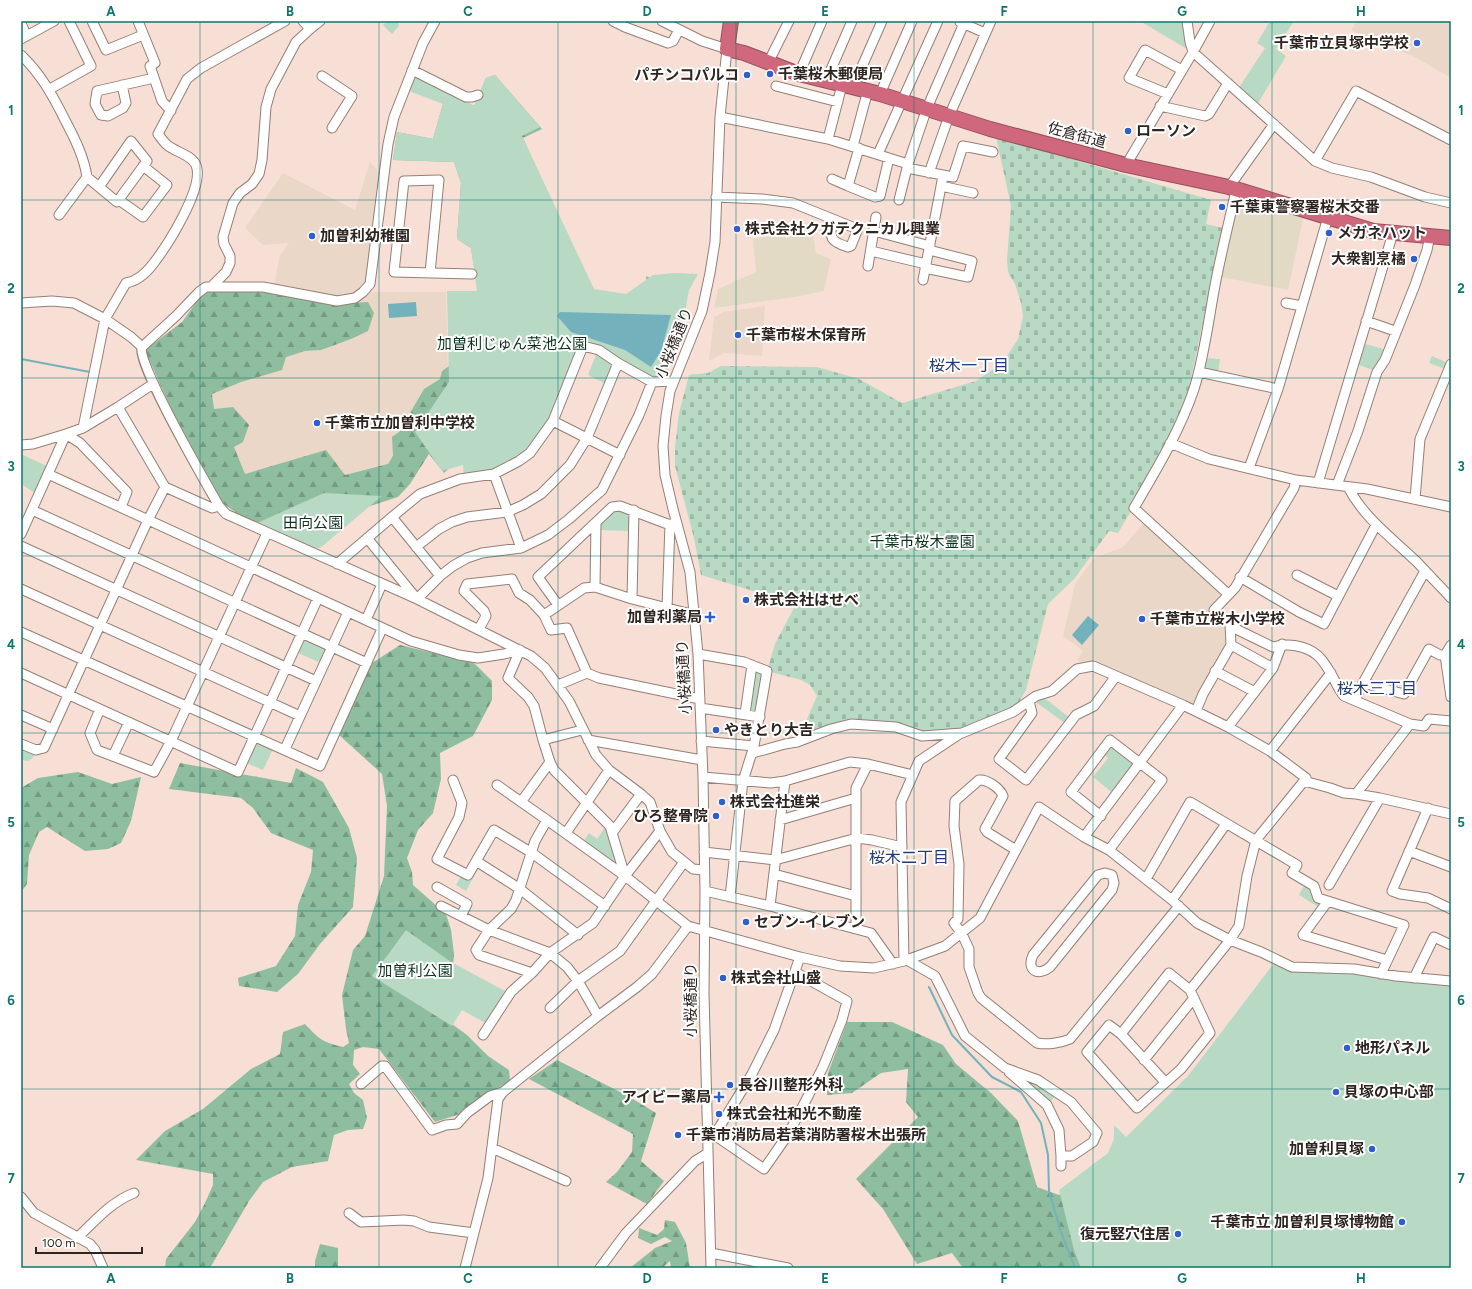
<svg xmlns="http://www.w3.org/2000/svg" width="1472" height="1289" font-family="Figtree,'Noto Sans JP',sans-serif">
  <style>
    .industrial { fill: #e3dac5 }
    .education { fill: #ead7c7 }
    .forest { fill: url(#forest-firs) }
    .cemetery { fill: url(#cemetery-stones) }
    .green { fill: #b8d9c3 }
    .water { fill: #73b2bc }
    .lines { fill: none; stroke-linecap: round; stroke-linejoin: round }
    .stream { stroke: #73b2bc; stroke-width: 2 }
    .minor-casing { stroke: #957f76; stroke-width: 11 }
    .highway-casing { stroke: #97515c; stroke-width: 16 }
    .minor { stroke: #fff; stroke-width: 9 }
    .highway { stroke: #cf687c; stroke-width: 14 }
    .grid { fill: none; stroke: #0f766e; stroke-width: 1; stroke-opacity: 0.55 }
    .poi-dot { fill: #2f5ecd; stroke: #fff; stroke-width: 1.5 }
    .labels { text-anchor: middle; dominant-baseline: central; stroke-width: 4; stroke-linejoin: round; paint-order: stroke }
    .poi-label { font-size: 15px; font-weight: bold; fill: #2e2521; stroke: #fff; text-anchor: start }
    .street-label { font-size: 15px; fill: #2e2521; stroke: #fff }
    .park-label { font-size: 15px; fill: #0d341f; stroke: #fff }
    .neighbourhood-label { font-size: 16px; fill: #233c73; stroke: #fff }
    .neatline { fill: none; stroke: #0f766e; stroke-width: 1.5 }
    .grid-label { font-size: 13px; text-anchor: middle; font-weight: bold; fill: #0f766e }
  </style>
  <defs>
    <pattern id="forest-firs" width="22" height="20" patternUnits="userSpaceOnUse"><rect width="22" height="20" fill="#8ebe9f"/><path d="M5 1l3.5 6h-7zM16 11l3.5 6h-7z" fill="#749a81"/></pattern>
    <pattern id="cemetery-stones" width="16" height="16" patternUnits="userSpaceOnUse"><rect width="16" height="16" fill="#b8d9c3"/><path d="M2 7V4a2 2 0 0 1 4 0v3zM10 15v-3a2 2 0 0 1 4 0v3z" fill="#9ebaa7"/></pattern>
  </defs>
  <rect width="100%" height="100%" fill="#f8dfd5"/>
  <path class="industrial" d="M1237 193 1304 215 1288 290 1221 277Z
    M812 230 816 253 831 259 824 291 795 297 714 308 718 289 756 272 753 239Z"/>
  <path class="education" d="M1357 21H1451V78L1415 57 1351 30Z
    M370 162 380 174 367 276 365 282 358 291 350 297 319 296 274 286 280 255 289 243 263 245 245 228 283 173 355 210Z
    M365 292H446L448 379 387 473 239 488 201 383 345 313Z
    M765 306 762 356 724 353 709 361 714 317 723 312Z
    M1144 523 1218 589 1219 595 1209 611 1227 627V643L1199 695 1196 704 1193 705 1084 665 1077 660 1083 651 1063 636 1075 584 1094 558 1123 547Z"/>
  <path class="forest" d="M495 75 542 129 523 138 591 290 628 298 647 283 646 276 659 282 593 335 638 370 581 343 444 473 429 454 410 484 398 497 284 534 238 514 221 502 175 418 145 350 182 322 202 294 217 288 260 291 349 303 368 302 374 313 368 331 351 339 321 350 305 351 286 357 282 370 241 382 212 394 214 409 233 407 249 425 243 442 234 447 245 474 326 450 345 475 388 464 393 456 392 437 406 427 410 413 424 389 440 379 442 371 449 366 450 296 478 291 471 248 457 239 461 183 454 162 393 160 397 132 433 139 443 104 416 76 474 106 486 78Z
    M400 645 474 663 492 681V700L473 736 440 753 441 779 433 813 418 830 407 858 412 872 413 885 446 914 451 930 454 954 453 968 437 1013 467 1035 488 1056 509 1070 510 1081 490 1093 463 1113 435 1122 379 1049 363 1047 354 1050 353 1065 360 1074 349 1084 354 1093 363 1100 367 1118 363 1129 348 1130 334 1135 328 1161 292 1167 263 1182 249 1201 210 1268H165L166 1259 195 1222 205 1203 213 1185V1174L136 1160 165 1131 203 1109 251 1069 280 1054 283 1032 305 1024C319 1039 322 1042 343 1047L349 1043 346 1029 342 995 353 950 365 936 384 876 387 806 382 774 339 735 372 663Z
    M180 763 291 783 296 768 323 782 349 828 357 858 353 907 320 944 298 974 277 992 239 986 238 978 276 966 295 936 298 905 311 872 313 850 271 833 253 808 241 798 169 789Z
    M78 772 112 784 141 777 131 821 121 843 108 849 85 851 47 827 39 832 29 855 27 884 21 892V788L38 778Z
    M847 1022H892L943 1045 956 1064 991 1093 1018 1121 1037 1187 1059 1195 1095 1163 1132 1268H963L952 1253 917 1264 883 1209 856 1179 918 1117 906 1102 908 1069 881 1073 852 1093 827 1095 828 1073Z
    M557 1060 628 1096 656 1113 641 1161 664 1181 647 1204 606 1182 617 1172 632 1152 633 1134 529 1079Z
    M665 1220 675 1222 686 1243 690 1268H671L670 1261 662 1268H630L655 1248 672 1241 665 1237 651 1244 638 1238 639 1228 657 1235 664 1229Z
    M320 1244 338 1248V1268H315V1261Z"/>
  <path class="cemetery" d="M996 137 1211 200 1206 224 1223 228 1185 407 1151 477 1118 533 1109 531 1075 578 1048 604 1026 690 1013 712 962 733 938 734 896 727 851 724 797 742 817 696 810 685 801 680 767 671 775 644 796 604 701 575 694 538 675 466V447L679 413 689 375 708 373 721 366 817 367 859 379 902 403 976 381 995 368 1005 359 1018 339 1023 316 1021 303 1015 284 1008 272 1007 260 1011 206Z"/>
  <path class="green" d="M387 21H398L399 26 392 34 383 25Z
    M1140 21H1186L1189 46 1187 49Z
    M1270 21H1294L1276 49 1286 56 1257 105 1238 89 1265 48 1257 43Z
    M495 75 540 127 522 136 594 289 626 294 653 275 674 273 698 274 689 290 683 323 665 380H653L623 360 599 347 581 343 551 417 535 441 519 456 494 473 464 477 463 465 442 471 415 432 449 382 447 291H477L471 248 457 239 461 183 454 162 393 160 397 132 433 139 443 104 409 91 416 76 474 106 486 78Z
    M1362 343 1387 350 1376 371 1356 364Z
    M597 352 613 365 606 384 588 375Z
    M1432 356 1448 363 1445 369 1429 363Z
    M1203 358 1220 359 1218 373 1204 370 1202 367Z
    M21 454 47 466 35 493 21 484Z
    M324 493 382 496 320 548 313 549 257 523Z
    M613 509H621L629 514V531L599 530V523Z
    M306 638 326 647 327 652 321 663 296 652 302 639Z
    M755 670 763 672 759 711 751 712 749 710Z
    M1042 696 1070 718 1066 724 1033 700Z
    M259 743 273 749 263 770 246 763 254 745Z
    M1110 744 1136 764 1114 794 1093 777 1108 758 1103 754Z
    M21 747 36 754 29 761 21 760Z
    M606 826 619 863 615 865 583 842 589 833 597 839Z
    M475 865H480L466 891 456 885 462 874Z
    M1305 884C1312 889 1324 899 1320 908L1299 895Z
    M406 930 451 962 507 992 487 1024 462 1010 452 1026 372 976Z
    M1274 963 1451 983V1268H1081L1074 1250 1059 1190 1108 1153 1114 1139V1125L1126 1137 1188 1076Z
    M1023 1077 1039 1084 1055 1096 1050 1102 1036 1093Z"/>
  <path class="water" d="M416 302 417 316 389 318 388 304Z
    M560 312 671 315 661 351 651 367 625 350 571 332 557 316Z
    M1088 616 1099 625 1082 645 1072 635Z"/>
  <g class="lines">
    <path class="stream" d="M21 359 90 372
      M929 987 952 1035 992 1077 1021 1092 1041 1123 1048 1155 1049 1191 1061 1232 1075 1268"/>
    <g class="minor-casing">
      <path id="minor" d="M92 21 106 50 143 35
        M138 21 155 63 150 66 162 101 171 111
        M303 21 310 29
        M613 21 625 27 668 43 673 41 679 30
        M662 21 702 41 727 49 720 117 715 242 710 273 702 311 670 391 666 416 663 446 665 475 673 509 690 572 698 654 703 777 705 891 704 993 711 1268
        M1187 21 1190 42 1193 52 1315 161 1332 168 1371 177 1425 197 1451 203
        M960 22 985 33
        M21 23 26 35
        M21 39 54 21
        M21 55C41 74 53 96 65 120 75 139 84 157 87 177L117 202 147 161 131 141 99 187
        M768 63 789 21
        M412 70 466 97H472L478 95
        M799 74 822 21
        M322 76 352 96 332 128
        M826 81 852 21
        M122 85 126 103 123 108 108 116 101 115 95 104 97 91 154 78
        M776 86 838 102
        M853 87 882 21
        M50 89 91 66 69 21
        M880 94 912 21
        M1168 94 1129 78 1145 50 1182 70
        M1160 106 1205 116 1209 114 1228 83
        M720 117 828 139 908 164
        M828 139 842 85
        M853 146 868 90
        M859 148 848 186 875 197 880 196 889 158
        M878 154 938 21
        M1315 161 1356 91 1451 140
        M1126 165 1193 52 1210 21
        M907 168 953 177 963 146 993 152
        M929 173 949 116 991 21
        M832 179 848 186
        M941 186 973 193
        M1229 187 1274 124
        M716 197 762 199 793 203 855 228 857 231 851 246 848 247C829 241 830 238 832 219
        M119 200 143 217 167 185 143 166
        M899 200 908 164 927 108 965 21
        M59 215 87 177
        M874 231 930 246
        M377 235 397 237
        M871 251 926 264
        M868 266 876 217
        M925 268 968 277 972 261 929 250
        M430 273 439 180 404 181 394 272 472 274
        M923 280 943 176
        M212 286 226 272 230 263V256L224 244 223 237 233 203 240 193 252 184 259 174 262 160 266 107 271 89 296 42 310 29 320 21
        M21 303 52 301 74 303 105 319 131 337 142 347 176 316 199 292 206 287H263L337 301 355 298 363 292 370 284 388 144 394 117 423 43 435 21
        M1286 303 1302 306
        M1366 321 1395 331
        M142 347C135 361 207 485 219 506L226 514 417 599 531 656 545 668 569 701 596 755 609 770 641 794 650 802 660 831 672 852 693 869 704 870
        M1199 372 1278 389
        M118 407 165 487 212 508 219 506
        M553 421 620 455
        M83 428 105 319 126 283C137 281 147 272 153 264 167 246 205 187 196 165 191 154 174 152 166 144 163 141 161 138 158 134L187 79 201 68 285 21
        M66 434 80 443 127 492 121 507
        M1170 443 1209 459 1296 480 1367 489 1451 507
        M21 445 33 444 66 434 83 428 118 407 153 384
        M1249 468 1278 389 1328 217
        M48 474 318 598 411 641 459 655 478 658 504 654 520 650
        M494 474 521 548
        M1296 480 1294 488 1235 588 1214 610 1238 630 1273 647C1287 643 1305 645 1317 655 1322 659 1327 667 1330 672 1335 680 1338 689 1344 696L1410 724 1424 726 1429 719 1451 721
        M1318 483 1393 233
        M1337 485 1358 431 1377 372 1385 360 1415 285 1427 250 1430 235
        M1348 487C1364 518 1392 538 1417 562 1428 574 1440 586 1451 598
        M1415 499 1420 439 1451 364
        M32 510 367 663
        M392 517 440 576
        M21 534 66 434
        M367 538 417 599 440 576 453 566 467 558 482 553 521 548 548 535 569 519 602 490 639 415 652 382
        M21 546 316 681
        M416 547 439 529 452 522 467 517 507 512 523 505 541 494 570 465 587 438 618 363
        M337 564 392 517 420 494 460 479 494 474 519 461 530 453 553 421 583 346 599 350 618 363 652 382 673 381
        M1297 575 1338 596
        M1240 577 1299 612 1324 624 1376 525
        M595 587 596 523
        M21 589 300 716
        M1228 594 1134 508C1156 470 1180 431 1194 389 1204 357 1208 324 1214 291 1220 257 1229 223 1236 190
        M632 599 634 510
        M558 605 538 577 612 507 620 506 678 528
        M667 608 670 524
        M544 615 584 588 595 587 632 599 695 615
        M366 620 382 584
        M479 629 486 616 484 611 464 591 467 584 512 579 519 593 530 600 544 615 551 630 567 628 587 673 599 678 700 699
        M21 632 320 766 382 629
        M1231 645 1273 668
        M1451 645 1445 655 1451 697
        M520 650 508 678 528 697 534 706 543 740 550 762 554 770 610 826 625 876
        M698 654 744 662 767 671 754 746 743 781 730 897
        M1215 671 1255 692
        M21 673 238 772 318 598
        M1363 683 1404 694 1429 649 1440 655H1445
        M558 685 587 673
        M1355 700 1363 683 1425 571
        M1029 701 1032 713 999 759 1026 780 1076 715 1094 706 1116 676
        M700 708 760 717
        M100 709 90 733 97 750 154 772 171 741 267 533
        M1196 711 1203 694 1231 645 1230 624
        M745 714 752 665
        M21 715 53 729
        M1228 727 1273 668 1282 644
        M543 740 582 730
        M588 740 702 760
        M701 741 754 746
        M21 744 36 750 44 748 148 520 165 487
        M285 749 348 612
        M1270 751 1331 673
        M753 753 785 744 797 742 831 729 851 724 896 727 922 736 962 733 1013 712 1036 696 1052 691 1077 669 1093 666 1183 705 1228 727 1270 751 1306 778 1304 781
        M113 756 129 722
        M703 777 771 783 785 781 850 762 868 764 913 775
        M453 780 462 803 459 817 437 859 468 875 494 830 532 853 605 906
        M1304 781 1330 788 1344 793 1356 794 1380 798 1451 814
        M497 785 547 820 625 876 688 926 800 957 840 966 874 968 904 961 945 946 980 918 1039 807 1084 837 1109 850 1172 900 1197 923 1230 940 1261 952 1292 967 1354 969 1396 976 1451 981
        M1356 794 1410 724
        M521 802 550 762
        M1428 808 1392 891 1400 894 1428 898 1451 909
        M1101 816 1071 792 1110 740 1162 780 1109 850
        M780 820 856 798
        M566 833 609 770
        M612 833 641 794
        M1084 837 1183 705
        M1016 850 987 832 985 829 1003 796C1000 788 987 779 979 780L955 801 954 826 959 864 958 919 954 923 962 934 969 949V967L978 993 981 998 1037 1043C1047 1045 1061 1043 1070 1039L1179 906
        M1409 851 1451 867
        M704 852 775 860 857 838 872 840 902 847
        M476 861 520 889 578 935
        M1105 873 1112 875 1114 883 1112 890 1050 967C1038 977 1026 970 1033 955L1098 875Z
        M774 874 856 896
        M1146 879 1190 802 1297 865 1292 873 1314 886 1318 898 1404 925 1381 974
        M1329 885 1380 798
        M437 887 467 904 461 916
        M705 891 770 906 871 933 893 964
        M1172 900 1226 824
        M1328 901 1303 935 1387 960
        M441 906 489 930 550 953 567 967 578 981 598 1016
        M770 906 785 781
        M856 929V788L868 764
        M907 960 935 976 965 1036 1005 1068 1038 1080 1071 1102 1097 1133 1093 1142 1072 1156H1061V1166
        M904 961 901 802 919 761 961 733
        M532 973 479 955 476 950 489 930 511 909 516 900 535 841 547 820
        M1414 978 1434 937 1451 945
        M1190 990 1230 940 1239 926 1247 876 1256 840 1304 781
        M550 1008 578 981 620 951 684 862
        M1121 1034 1169 973 1190 990 1210 1033 1181 1069 1137 1108 1087 1052 1109 1025 1121 1034 1165 1082
        M483 1035 511 992 532 973 550 953 593 923 625 876 660 831
        M1144 1060 1194 998
        M1009 1072 1047 1105 1059 1130 1061 1156
        M361 1084 382 1066H385L432 1130 446 1125 457 1124 467 1113 490 1096 503 1092
        M710 1132 764 1169 789 1133 823 1067 842 1020 847 1001 795 972
        M707 1133 717 1131 752 1074 774 1030 800 957
        M492 1148 566 1181
        M21 1197 34 1213 90 1244 95 1250 103 1268
        M349 1213 361 1222 404 1220 414 1221 429 1227 474 1233
        M77 1238C95 1221 111 1202 134 1193
        M711 1253 788 1268
        M465 1268 488 1178 498 1099 503 1092 598 1016 637 987 652 974 688 926
        M600 1268 626 1233 695 1161 708 1153"/>
    </g>
    <g class="highway-casing">
      <path id="highway" d="M731 21 727 49 744 53 799 74 880 94 990 129 1126 165 1229 187 1373 231 1451 238"/>
    </g>
    <use href="#minor" class="minor"/>
    <use href="#highway" class="highway"/>
  </g>
  <path class="grid" d="M200 21V1268M379 21V1268M558 21V1268M736 21V1268M914 21V1268M1093 21V1268M1272 21V1268M21 200H1451M21 378H1451M21 556H1451M21 733H1451M21 911H1451M21 1089H1451"/>
  <g class="poi-dot">
    <circle cx="1417" cy="43" r="4"/>
    <circle cx="770" cy="74" r="4"/>
    <circle cx="747" cy="75" r="4"/>
    <circle cx="1128" cy="131" r="4"/>
    <circle cx="1222" cy="207" r="4"/>
    <circle cx="737" cy="229" r="4"/>
    <circle cx="1329" cy="233" r="4"/>
    <circle cx="312" cy="236" r="4"/>
    <circle cx="1414" cy="259" r="4"/>
    <circle cx="738" cy="335" r="4"/>
    <circle cx="317" cy="423" r="4"/>
    <circle cx="746" cy="600" r="4"/>
    <path d="M708 611h4v4h4v4h-4v4h-4v-4h-4v-4h4z"/>
    <circle cx="1142" cy="619" r="4"/>
    <circle cx="716" cy="730" r="4"/>
    <circle cx="722" cy="802" r="4"/>
    <circle cx="716" cy="816" r="4"/>
    <circle cx="746" cy="922" r="4"/>
    <circle cx="723" cy="978" r="4"/>
    <circle cx="1347" cy="1048" r="4"/>
    <circle cx="730" cy="1085" r="4"/>
    <circle cx="1336" cy="1092" r="4"/>
    <path d="M717 1091h4v4h4v4h-4v4h-4v-4h-4v-4h4z"/>
    <circle cx="719" cy="1114" r="4"/>
    <circle cx="678" cy="1135" r="4"/>
    <circle cx="1372" cy="1149" r="4"/>
    <circle cx="1402" cy="1222" r="4"/>
    <circle cx="1178" cy="1234" r="4"/>
  </g>
  <g class="labels">
    <g class="poi-label">
      <text x="1409" y="43" text-anchor="end">千葉市立貝塚中学校</text>
      <text x="778" y="74">千葉桜木郵便局</text>
      <text x="739" y="75" text-anchor="end">パチンコパルコ</text>
      <text x="1136" y="131">ローソン</text>
      <text x="1230" y="207">千葉東警察署桜木交番</text>
      <text x="745" y="229">株式会社クガテクニカル興業</text>
      <text x="1337" y="233">メガネハット</text>
      <text x="320" y="236">加曽利幼稚園</text>
      <text x="1406" y="259" text-anchor="end">大衆割烹橘</text>
      <text x="746" y="335">千葉市桜木保育所</text>
      <text x="325" y="423">千葉市立加曽利中学校</text>
      <text x="754" y="600">株式会社はせべ</text>
      <text x="702" y="617" text-anchor="end">加曽利薬局</text>
      <text x="1150" y="619">千葉市立桜木小学校</text>
      <text x="724" y="730">やきとり大吉</text>
      <text x="730" y="802">株式会社進栄</text>
      <text x="708" y="816" text-anchor="end">ひろ整骨院</text>
      <text x="754" y="922">セブン-イレブン</text>
      <text x="731" y="978">株式会社山盛</text>
      <text x="1355" y="1048">地形パネル</text>
      <text x="738" y="1085">長谷川整形外科</text>
      <text x="1344" y="1092">貝塚の中心部</text>
      <text x="711" y="1097" text-anchor="end">アイビー薬局</text>
      <text x="727" y="1114">株式会社和光不動産</text>
      <text x="686" y="1135">千葉市消防局若葉消防署桜木出張所</text>
      <text x="1364" y="1149" text-anchor="end">加曽利貝塚</text>
      <text x="1394" y="1222" text-anchor="end">千葉市立 加曽利貝塚博物館</text>
      <text x="1170" y="1234" text-anchor="end">復元竪穴住居</text>
    </g>
    <g class="street-label">
      <text transform="translate(1077 135) rotate(15)">佐倉街道</text>
      <text transform="translate(674 343) rotate(-68)">小桜橋通り</text>
      <text transform="translate(684 677) rotate(-93)">小桜橋通り</text>
      <text transform="translate(691 1000) rotate(-90)">小桜橋通り</text>
    </g>
    <g class="park-label">
      <text x="512" y="344">加曽利じゅん菜池公園</text>
      <text x="313" y="523">田向公園</text>
      <text x="922" y="542">千葉市桜木霊園</text>
      <text x="415" y="971">加曽利公園</text>
    </g>
    <g class="neighbourhood-label">
      <text x="969" y="365">桜木一丁目</text>
      <text x="1377" y="688">桜木三丁目</text>
      <text x="909" y="857">桜木二丁目</text>
    </g>
  </g>
  <rect width="1472" height="1289" fill="none" stroke="#ffffff" stroke-width="44"/>
  <path d="M36 1247v6h106v-6" fill="none" stroke="#2e2521" stroke-width="2"/>
  <text x="42" y="1247" font-size="12" fill="#2e2521" stroke="#ffffff" stroke-width="3" paint-order="stroke">100 m</text>
  <rect x="22" y="22" width="1428" height="1245" class="neatline"/>
  <g class="grid-label">
    <text x="111" y="16">A</text>
    <text x="290" y="16">B</text>
    <text x="468" y="16">C</text>
    <text x="647" y="16">D</text>
    <text x="825" y="16">E</text>
    <text x="1004" y="16">F</text>
    <text x="1182" y="16">G</text>
    <text x="1361" y="16">H</text>
    <text x="11" y="115">1</text>
    <text x="1461" y="115">1</text>
    <text x="11" y="293">2</text>
    <text x="1461" y="293">2</text>
    <text x="11" y="471">3</text>
    <text x="1461" y="471">3</text>
    <text x="11" y="649">4</text>
    <text x="1461" y="649">4</text>
    <text x="11" y="827">5</text>
    <text x="1461" y="827">5</text>
    <text x="11" y="1005">6</text>
    <text x="1461" y="1005">6</text>
    <text x="11" y="1183">7</text>
    <text x="1461" y="1183">7</text>
    <text x="111" y="1283">A</text>
    <text x="290" y="1283">B</text>
    <text x="468" y="1283">C</text>
    <text x="647" y="1283">D</text>
    <text x="825" y="1283">E</text>
    <text x="1004" y="1283">F</text>
    <text x="1182" y="1283">G</text>
    <text x="1361" y="1283">H</text>
  </g>
</svg>
